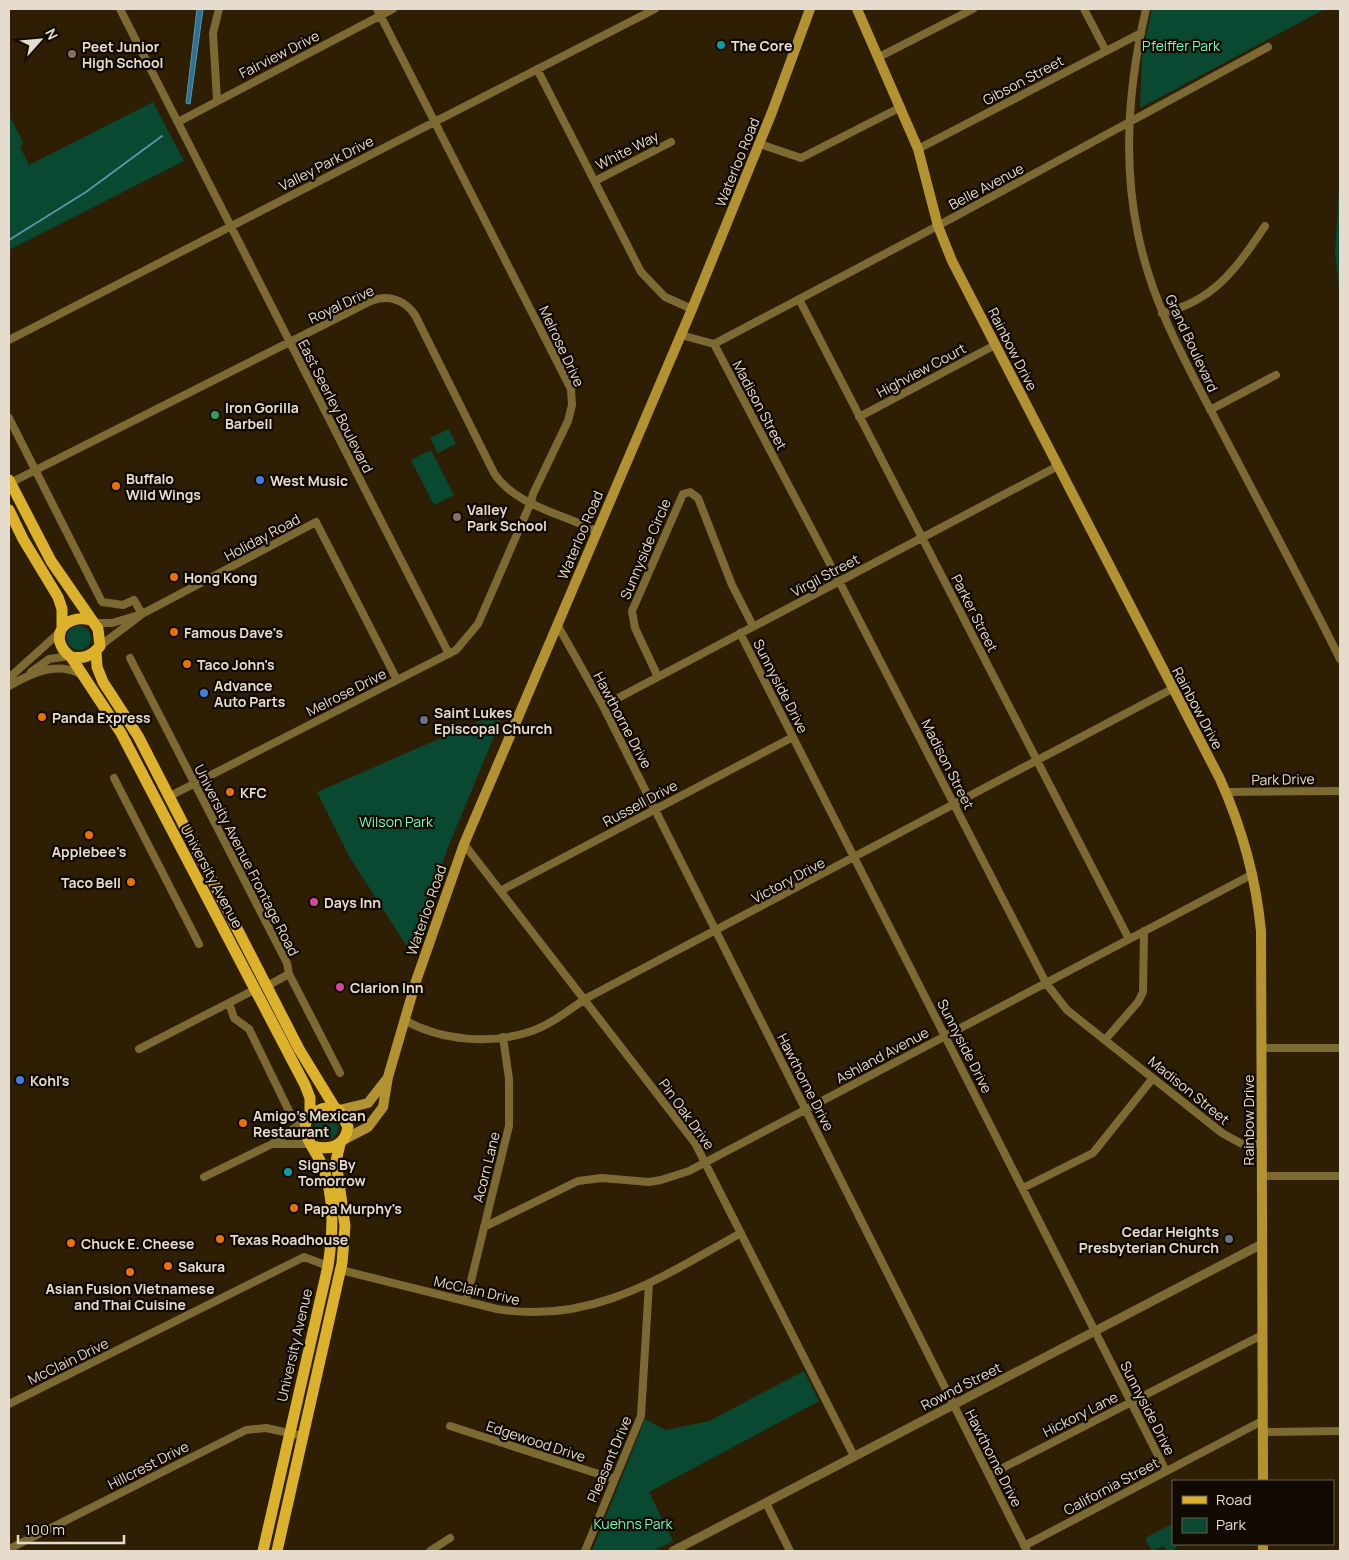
<svg xmlns="http://www.w3.org/2000/svg" width="1349" height="1560" font-family="Manrope,sans-serif">
  <style>
    .green { fill: #094831 }
    .water { fill: #287396; stroke: #6192a6 }
    .lines { fill: none; stroke-linecap: round; stroke-linejoin: round }
    .stream { stroke: #6192a6; stroke-width: 2 }
    .minor { stroke: #7d6932; stroke-width: 8 }
    .tertiary { stroke: #7d6932; stroke-width: 9 }
    .secondary { stroke: #b39232; stroke-width: 10 }
    .primary { stroke: #dcb12c; stroke-width: 11 }
    .culture-dot { fill: #0f9aa8; stroke: #100a02; stroke-width: 2 }
    .education-dot { fill: #8d6e63; stroke: #100a02; stroke-width: 2 }
    .leisure-dot { fill: #2e9e5b; stroke: #100a02; stroke-width: 2 }
    .shop-dot { fill: #3f7fe0; stroke: #100a02; stroke-width: 2 }
    .food-dot { fill: #e8710a; stroke: #100a02; stroke-width: 2 }
    .worship-dot { fill: #6b7280; stroke: #100a02; stroke-width: 2 }
    .hotel-dot { fill: #d1479c; stroke: #100a02; stroke-width: 2 }
    .labels { text-anchor: middle; dominant-baseline: central; stroke-width: 4.5; stroke-linejoin: round; paint-order: stroke }
    .poi-label { font-size: 14px; font-weight: bold; fill: #e6dccd; stroke: #100a02; text-anchor: start }
    .park-label { font-size: 14px; fill: #74f9c0; stroke: #100a02 }
    .street-label { font-size: 14px; fill: #e6dccd; stroke: #100a02 }
  </style>
  <rect width="100%" height="100%" fill="#2d1e04"/>
  <path class="green" d="M1152 9H1325L1140 108 1142 53Z
    M153 102 184 161 9 250V115L23 142 20 147 29 165Z
    M1340 170V299L1335 253Z
    M449 429 456 444 438 453 430 438Z
    M431 450 454 495 434 505 411 460Z
    M67 638a12 12 0 1 1 24 0a12 12 0 1 1-24 0Z
    M505 710 447 850 411 953 349 856 317 792Z
    M314 1128a12 12 0 1 1 24 0a12 12 0 1 1-24 0Z
    M804 1371 819 1401 649 1492 673 1541 653 1551H592L645 1419 665 1430 709 1421Z
    M1172 1524 1173 1544H1179L1174 1550 1166 1551 1164 1546 1152 1551 1145 1538Z"/>
  <path class="water" d="M197 9H203L190 104 186 103Z"/>
  <g class="lines">
    <path class="stream" d="M9 240 86 192 162 136"/>
    <path class="minor" d="M120 9 449 654
      M1084 9 1106 51
      M1146 9C1129 82 1122 159 1138 234 1152 304 1187 365 1220 428 1260 505 1302 582 1340 659
      M879 57 973 9
      M537 69 641 272 665 297 692 309
      M217 100 213 33 219 9
      M178 122 393 9
      M760 144 801 158 901 107
      M918 149 1141 33
      M595 181 671 142
      M799 299 1129 939
      M1162 313C1215 301 1237 267 1265 226
      M681 335 714 344 839 581 1046 983 1067 1010 1222 1133 1242 1144H1261
      M9 340 655 9
      M714 344 930 230 1268 47
      M1210 410 1276 375
      M859 417 995 345
      M9 418 102 602 123 605 134 600 142 614
      M10 483 371 301C388 294 405 300 415 315L494 473C514 505 563 514 596 531
      M94 623H112L142 614 316 522 397 680
      M558 626 603 706 1027 1551
      M740 633 1166 1471
      M100 646 142 614
      M130 658 287 963 289 974 340 1073
      M31 672 49 659 69 656
      M658 677 635 628 632 611 683 494 690 492 698 498 732 585 753 626
      M9 678 60 632
      M9 686C32 673 55 661 81 674
      M603 706 1058 466
      M114 778 199 944
      M1226 792 1340 791
      M170 796 456 650 478 624 531 502 533 494 568 421 572 405 571 389 377 9
      M464 844 695 1143 854 1456
      M500 891 793 737
      M267 986 289 974
      M229 1003 234 1018 249 1029 290 1113
      M404 1020C442 1041 491 1045 532 1031 551 1024 568 1011 585 999L1172 689
      M1105 1040 1138 1002 1143 992 1144 931
      M1262 1048H1340
      M139 1049 254 990
      M272 1144H312
      M1262 1176H1340
      M204 1177 272 1144 307 1119
      M1023 1188 1093 1153 1153 1078
      M484 1227 578 1181 602 1178 649 1182 661 1180 689 1171 1253 874
      M341 1270 497 1309C592 1325 662 1277 741 1233
      M466 1301 509 1126V1079L503 1037
      M9 1404 304 1257 328 1266
      M450 1426 614 1479
      M1262 1432 1340 1431
      M989 1475 1262 1335
      M766 1503 790 1551
      M1024 1546 1262 1421
      M9 1549 246 1430 266 1428 303 1436
      M430 1551 450 1538
      M585 1551 641 1416 649 1283"/>
    <path class="tertiary" d="M673 1551 1262 1244"/>
    <path class="secondary" d="M857 9 918 149 938 226 952 261 1220 779C1242 828 1256 878 1261 931L1263 1481
      M339 1110 368 1103 386 1080
      M343 1140 368 1127 383 1107 388 1077 416 981 464 844 692 309 772 112 810 9
      M1263 1544V1551"/>
    <path class="primary" d="M9 480 51 561 98 629 100 646C92 656 84 659 71 657 47 639 63 613 91 620
      M9 510 23 539 58 597 62 609V626
      M96 651 97 667 103 682 138 736 299 1049 335 1108
      M71 657 121 733 305 1085 310 1098V1116
      M263 1551 328 1266C333 1233 335 1199 323 1167 319 1156 305 1139 305 1129 304 1113 327 1103 339 1110L348 1127C345 1146 330 1151 313 1146
      M277 1551 342 1263 345 1226 336 1161 340 1144"/>
  </g>
  <g class="culture-dot">
    <circle cx="721" cy="45" r="5"/>
    <circle cx="288" cy="1172" r="5"/>
  </g>
  <g class="education-dot">
    <circle cx="72" cy="54" r="5"/>
    <circle cx="457" cy="517" r="5"/>
  </g>
  <circle class="leisure-dot" cx="215" cy="415" r="5"/>
  <g class="shop-dot">
    <circle cx="260" cy="480" r="5"/>
    <circle cx="204" cy="693" r="5"/>
    <circle cx="20" cy="1080" r="5"/>
  </g>
  <g class="food-dot">
    <circle cx="116" cy="486" r="5"/>
    <circle cx="174" cy="577" r="5"/>
    <circle cx="174" cy="632" r="5"/>
    <circle cx="187" cy="664" r="5"/>
    <circle cx="42" cy="717" r="5"/>
    <circle cx="230" cy="792" r="5"/>
    <circle cx="89" cy="835" r="5"/>
    <circle cx="131" cy="882" r="5"/>
    <circle cx="243" cy="1123" r="5"/>
    <circle cx="294" cy="1208" r="5"/>
    <circle cx="220" cy="1239" r="5"/>
    <circle cx="71" cy="1243" r="5"/>
    <circle cx="168" cy="1266" r="5"/>
    <circle cx="130" cy="1272" r="5"/>
  </g>
  <g class="worship-dot">
    <circle cx="424" cy="720" r="5"/>
    <circle cx="1229" cy="1239" r="5"/>
  </g>
  <g class="hotel-dot">
    <circle cx="314" cy="902" r="5"/>
    <circle cx="340" cy="987" r="5"/>
  </g>
  <g class="labels">
    <g class="poi-label">
      <text x="731" y="45">The Core</text>
      <text x="82" y="46">Peet Junior<tspan x="82" dy="16">High School</tspan></text>
      <text x="225" y="407">Iron Gorilla<tspan x="225" dy="16">Barbell</tspan></text>
      <text x="126" y="478">Buffalo<tspan x="126" dy="16">Wild Wings</tspan></text>
      <text x="270" y="480">West Music</text>
      <text x="467" y="509">Valley<tspan x="467" dy="16">Park School</tspan></text>
      <text x="184" y="577">Hong Kong</text>
      <text x="184" y="632">Famous Dave's</text>
      <text x="197" y="664">Taco John's</text>
      <text x="214" y="685">Advance<tspan x="214" dy="16">Auto Parts</tspan></text>
      <text x="434" y="712">Saint Lukes<tspan x="434" dy="16">Episcopal Church</tspan></text>
      <text x="52" y="717">Panda Express</text>
      <text x="240" y="792">KFC</text>
      <text x="89" y="851" text-anchor="middle">Applebee's</text>
      <text x="121" y="882" text-anchor="end">Taco Bell</text>
      <text x="324" y="902">Days Inn</text>
      <text x="350" y="987">Clarion Inn</text>
      <text x="30" y="1080">Kohl's</text>
      <text x="253" y="1115">Amigo's Mexican<tspan x="253" dy="16">Restaurant</tspan></text>
      <text x="298" y="1164">Signs By<tspan x="298" dy="16">Tomorrow</tspan></text>
      <text x="304" y="1208">Papa Murphy's</text>
      <text x="1219" y="1231" text-anchor="end">Cedar Heights<tspan x="1219" dy="16">Presbyterian Church</tspan></text>
      <text x="230" y="1239">Texas Roadhouse</text>
      <text x="81" y="1243">Chuck E. Cheese</text>
      <text x="178" y="1266">Sakura</text>
      <text x="130" y="1288" text-anchor="middle">Asian Fusion Vietnamese<tspan x="130" dy="16">and Thai Cuisine</tspan></text>
    </g>
    <g class="park-label">
      <text x="1181" y="45">Pfeiffer Park</text>
      <text x="396" y="821">Wilson Park</text>
      <text x="633" y="1523">Kuehns Park</text>
    </g>
    <g class="street-label">
      <text transform="translate(279 54) rotate(-27)">Fairview Drive</text>
      <text transform="translate(1023 80) rotate(-28)">Gibson Street</text>
      <text transform="translate(627 150) rotate(-27)">White Way</text>
      <text transform="translate(737 162) rotate(-68)">Waterloo Road</text>
      <text transform="translate(326 163) rotate(-27)">Valley Park Drive</text>
      <text transform="translate(986 186) rotate(-28)">Belle Avenue</text>
      <text transform="translate(341 304) rotate(-25)">Royal Drive</text>
      <text transform="translate(1192 343) rotate(65)">Grand Boulevard</text>
      <text transform="translate(562 346) rotate(65)">Melrose Drive</text>
      <text transform="translate(1013 349) rotate(63)">Rainbow Drive</text>
      <text transform="translate(921 370) rotate(-28)">Highview Court</text>
      <text transform="translate(760 405) rotate(62)">Madison Street</text>
      <text transform="translate(336 406) rotate(63)">East Seerley Boulevard</text>
      <text transform="translate(580 535) rotate(-67)">Waterloo Road</text>
      <text transform="translate(262 537) rotate(-28)">Holiday Road</text>
      <text transform="translate(645 549) rotate(-67)">Sunnyside Circle</text>
      <text transform="translate(825 575) rotate(-28)">Virgil Street</text>
      <text transform="translate(975 613) rotate(63)">Parker Street</text>
      <text transform="translate(781 686) rotate(63)">Sunnyside Drive</text>
      <text transform="translate(346 692) rotate(-27)">Melrose Drive</text>
      <text transform="translate(1198 708) rotate(62)">Rainbow Drive</text>
      <text transform="translate(623 720) rotate(62)">Hawthorne Drive</text>
      <text transform="translate(948 764) rotate(63)">Madison Street</text>
      <text transform="translate(1283 779) rotate(-1)">Park Drive</text>
      <text transform="translate(640 803) rotate(-28)">Russell Drive</text>
      <text transform="translate(247 860) rotate(63)">University Avenue Frontage Road</text>
      <text transform="translate(212 876) rotate(62)">University Avenue</text>
      <text transform="translate(788 880) rotate(-28)">Victory Drive</text>
      <text transform="translate(426 910) rotate(-71)">Waterloo Road</text>
      <text transform="translate(965 1046) rotate(63)">Sunnyside Drive</text>
      <text transform="translate(882 1055) rotate(-28)">Ashland Avenue</text>
      <text transform="translate(806 1082) rotate(63)">Hawthorne Drive</text>
      <text transform="translate(1189 1090) rotate(39)">Madison Street</text>
      <text transform="translate(687 1114) rotate(54)">Pin Oak Drive</text>
      <text transform="translate(1248 1120) rotate(-90)">Rainbow Drive</text>
      <text transform="translate(486 1167) rotate(-76)">Acorn Lane</text>
      <text transform="translate(477 1290) rotate(13)">McClain Drive</text>
      <text transform="translate(294 1345) rotate(-77)">University Avenue</text>
      <text transform="translate(68 1361) rotate(-26)">McClain Drive</text>
      <text transform="translate(961 1386) rotate(-27)">Rownd Street</text>
      <text transform="translate(1148 1408) rotate(63)">Sunnyside Drive</text>
      <text transform="translate(1080 1414) rotate(-27)">Hickory Lane</text>
      <text transform="translate(536 1441) rotate(18)">Edgewood Drive</text>
      <text transform="translate(994 1458) rotate(63)">Hawthorne Drive</text>
      <text transform="translate(609 1459) rotate(-67)">Pleasant Drive</text>
      <text transform="translate(148 1465) rotate(-27)">Hillcrest Drive</text>
      <text transform="translate(1111 1486) rotate(-28)">California Street</text>
    </g>
  </g>
  <rect width="1349" height="1560" fill="none" stroke="#e6dccd" stroke-width="20"/>
  <rect x="1172" y="1480" width="162" height="65" fill="#100a02" stroke="#665e53"/>
  <rect x="1182" y="1496" width="25" height="8" fill="#dcb12c" stroke="#665e53"/>
  <text x="1216" y="1505" font-size="15" fill="#e6dccd">Road</text>
  <rect x="1182" y="1518" width="25" height="15" fill="#094831" stroke="#665e53"/>
  <text x="1216" y="1530" font-size="15" fill="#e6dccd">Park</text>
  <g transform="translate(40 40) rotate(63)" stroke="#100a02" stroke-width="4" paint-order="stroke">
  <path d="M0-4L9 19L0 12L-9 19Z" fill="#e6dccd"/>
  <text y="-8" font-size="14" font-weight="bold" text-anchor="middle" fill="#e6dccd">N</text>
  </g>
  <path d="M18 1535v8h106v-8" fill="none" stroke="#e6dccd" stroke-width="2.5"/>
  <text x="25" y="1535" font-size="15" fill="#e6dccd" stroke="#100a02" stroke-width="4" paint-order="stroke">100 m</text>
</svg>
